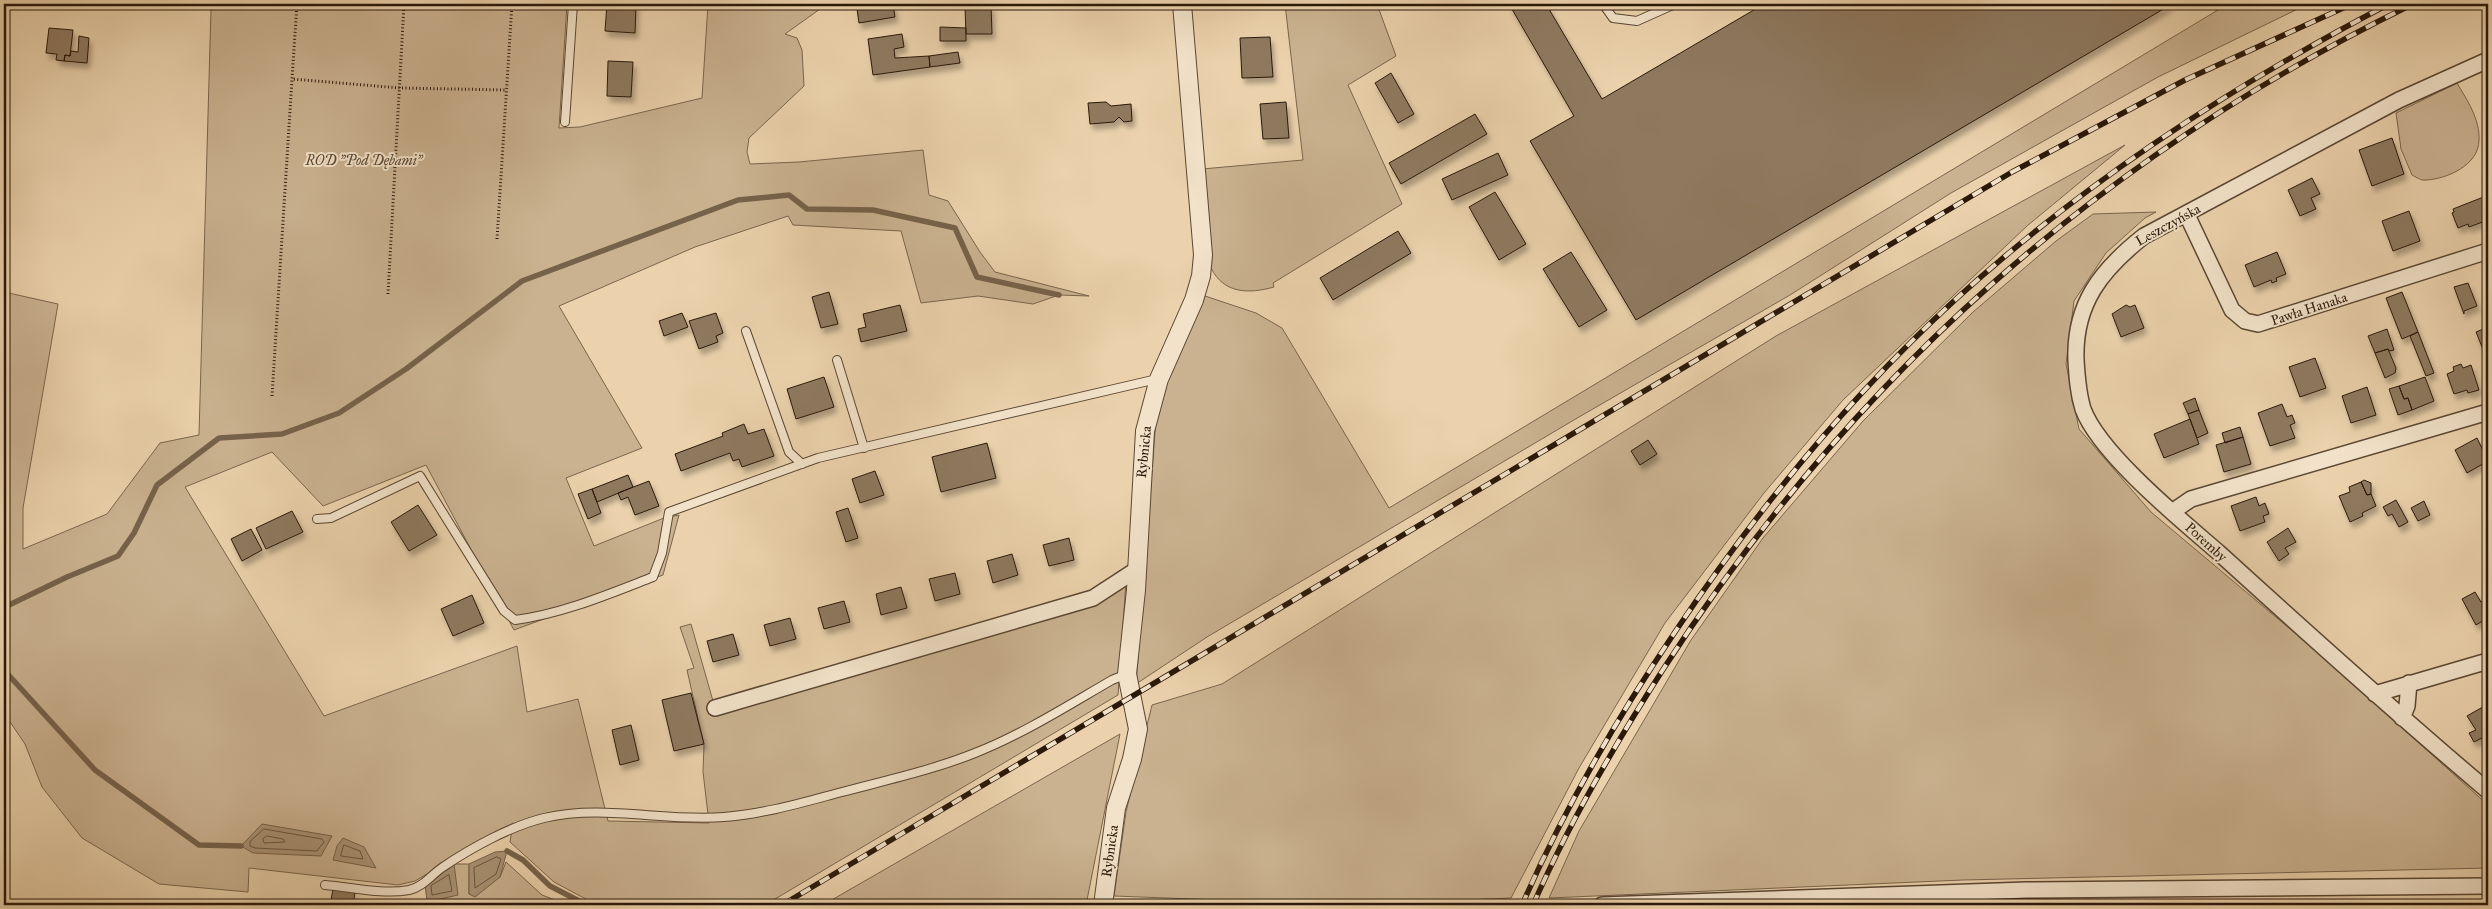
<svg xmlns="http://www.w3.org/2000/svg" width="2492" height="909" font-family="'IM FELL Great Primer',serif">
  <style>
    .green { fill: #cab290; stroke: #7a654d }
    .water { fill: #a99375; stroke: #76624a }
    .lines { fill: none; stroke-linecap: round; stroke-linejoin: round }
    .shore { stroke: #6a5640; stroke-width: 1 }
    .stream { stroke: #76624a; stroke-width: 5.5 }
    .building { fill: #8e795e; stroke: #2a180a; filter: url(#shadow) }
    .service-casing { stroke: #5a4632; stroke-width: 10 }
    .minor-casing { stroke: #5a4632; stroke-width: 18 }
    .tertiary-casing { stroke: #5a4632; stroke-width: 20 }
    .path { stroke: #2a180a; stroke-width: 3; stroke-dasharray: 1 2.5; stroke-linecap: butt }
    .service { stroke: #f2e2c9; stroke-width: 8 }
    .minor { stroke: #f2e2c9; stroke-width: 15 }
    .tertiary { stroke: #f2e2c9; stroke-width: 18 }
    .rail-casing { stroke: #2a180a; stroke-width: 5.5 }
    .rail { stroke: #f2e2c9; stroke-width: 4; stroke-dasharray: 11; stroke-linecap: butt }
    .labels { text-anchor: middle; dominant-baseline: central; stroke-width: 4; stroke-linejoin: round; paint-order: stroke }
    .park-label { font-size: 14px; font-style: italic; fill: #5a4632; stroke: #f2e2c9 }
    .street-label { font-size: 14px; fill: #2a180a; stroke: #f2e2c9 }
  </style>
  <defs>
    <filter id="shadow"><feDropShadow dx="3" dy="5.5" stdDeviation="2.5" flood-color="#0004"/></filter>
  </defs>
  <rect width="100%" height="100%" fill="#ebd2ac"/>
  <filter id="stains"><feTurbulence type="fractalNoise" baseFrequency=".004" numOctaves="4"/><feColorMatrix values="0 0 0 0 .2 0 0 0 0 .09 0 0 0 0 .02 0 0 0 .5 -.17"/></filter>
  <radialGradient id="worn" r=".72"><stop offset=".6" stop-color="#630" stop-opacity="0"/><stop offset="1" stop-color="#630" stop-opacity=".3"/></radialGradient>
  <path class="green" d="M213 4H567L559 128 580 127 702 98 708 4H827L785 34 797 38 802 50 804 86 749 138 747 152 750 164 799 162 923 150 929 195 948 201 980 252 995 272 1089 296 1059 295 1033 304 978 296 921 303 901 231 793 225 788 216 695 247 559 306 642 448 566 478 594 546 664 518 679 515 663 575 514 630 426 465 323 506 272 452 185 487 324 716 517 646 527 712 578 699 608 821 709 823 703 772 704 745 687 670 694 668 680 627 691 624 715 708 1126 582 1118 695 765 905H597L554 882 510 842 513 823 415 881 398 885 249 868 248 892 159 884 82 838 42 787 25 744 4 713V292L58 304 23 508V549L107 514 160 443 199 435 211 9Z
    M1285 4H1377L1396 56 1348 85 1402 204 1273 283 1274 287C1249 294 1224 294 1211 268L1202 169 1303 160Z
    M2228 4H2308L2158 77 1951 193 1790 295 1579 417 1207 637 1136 684 1156 419 1168 376 1205 296 1256 313 1282 328 1389 508Z
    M2457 83C2467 100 2480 119 2479 140 2479 165 2447 179 2426 180 2421 181 2416 177 2412 175L2401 149 2396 113Z
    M2125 145 2027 226 1843 400 1764 493 1665 623 1579 768 1511 898 1351 905 1114 896 1126 812 1152 705 1222 684 1776 336Z
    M2156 212 2145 218 2106 253 2074 301 2066 364 2079 429 2151 512 2321 655 2488 805V868L1963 880 1549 898 1579 831 1691 640 1763 538 1863 421 1973 312 2056 241 2093 214Z
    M1120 734 1086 905H823Z
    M506 862 542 895 568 905H408L409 901 427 902 454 864H469V894L500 877Z"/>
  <path class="water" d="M262 824 332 836 321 856 253 853 241 846Z
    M343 838 364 847 376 868 333 860 337 846Z
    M507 851 500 877 475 897 469 894V864L495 852Z
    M454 864 458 895 427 902 425 884Z"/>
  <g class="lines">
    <path class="shore" d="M264 829 322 839 324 842 317 851 255 848 250 846V842Z
      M267 836 283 839 285 842 264 843 263 839Z
      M344 845 360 851 363 859 341 856Z
      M497 857 501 859 496 874 475 888 474 868Z
      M449 875 452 891 432 895 431 886Z"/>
    <path class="stream" d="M4 605H9L67 577 118 556 134 533 157 485 219 438 282 434 339 413 406 369 522 281 738 200 789 195 807 209 873 210 955 228 977 277 1059 295
      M4 670 95 770 199 845 241 846
      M507 851 523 860 550 886 587 905"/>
  </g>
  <path class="building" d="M607 4H636L635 33 605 31Z
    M893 4 895 17 859 23 857 9Z
    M973 4 991 6 992 34H966L965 7 973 6Z
    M1509 4H1546L1602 99 1764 4H2172L1636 320 1530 141 1574 116Z
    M940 27 966 28V41H940Z
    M49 28 73 30 70 56 65 55 64 61 56 60 57 54 46 53Z
    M902 34 904 47 894 49 895 58 929 56 930 67 873 75 868 39Z
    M79 36 89 38 87 63 64 61 65 55 70 56 71 51 78 52Z
    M1270 37 1273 77 1242 78 1240 38Z
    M958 52 960 63 930 67 929 56Z
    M608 61 633 62 631 97 607 96Z
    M1391 73 1414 114 1398 123 1375 83Z
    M1106 102 1111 106 1131 104 1132 121 1124 122 1119 117 1114 122 1090 124 1088 103Z
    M1286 102 1289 138 1263 139 1260 104Z
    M1475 114 1487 134 1401 184 1389 163Z
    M2392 138 2404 174 2372 186 2359 150Z
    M1498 153 1508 175 1452 200 1442 179Z
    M2312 178 2320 194 2311 198 2316 209 2300 216 2288 190Z
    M1495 192 1526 244 1499 260 1469 207Z
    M2486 196 2488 220 2469 227 2468 224 2458 228 2452 213 2454 212 2453 209Z
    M2409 211 2420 241 2393 251 2382 221Z
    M1398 231 1411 253 1333 300 1320 278Z
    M1571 252 1607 310 1579 327 1543 269Z
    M2277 252 2286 274 2276 278 2277 281 2272 283 2271 280 2254 287 2245 265Z
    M2468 283 2477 306 2464 311V314L2454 287Z
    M829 292 838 324 821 328 812 297Z
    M2402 292 2418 332 2402 339 2386 298Z
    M900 305 907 331 861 342 858 329 866 327 863 314Z
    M2126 305 2130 307 2135 305 2144 328 2121 337 2112 314Z
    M682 313 688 327 664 336 659 321Z
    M716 313 723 333 716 336 718 342 699 349 689 321Z
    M2488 327V362L2476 332Z
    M2387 329 2394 350 2389 351 2388 349 2375 353 2368 336Z
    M2418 332 2434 373 2426 376 2410 336Z
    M2388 349 2396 368 2395 373 2385 378 2375 353Z
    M2315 358 2326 388 2300 397 2289 367Z
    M2461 364 2463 368 2471 365 2479 390 2468 393 2467 390 2454 394 2447 374 2454 371 2453 367Z
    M824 377 834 407 796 419 787 389Z
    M2425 377 2434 401 2412 410 2408 398 2404 399 2399 386Z
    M2399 386 2404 399 2408 398 2412 410 2398 415 2389 389Z
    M2367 387 2376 415 2351 423 2342 396Z
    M2195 398 2199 410 2188 414 2183 403Z
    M2282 404 2287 417 2292 415 2295 423 2290 425 2295 438 2270 446 2258 413Z
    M2199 410 2208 433 2197 438 2188 414Z
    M2190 419 2199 444 2164 458 2154 434Z
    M744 424 748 434 764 429 774 456 742 467 739 459 733 461 730 453 681 471 675 454 723 436 722 433Z
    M2240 427 2243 437 2225 443 2222 433Z
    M2243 437 2251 464 2224 472 2216 445Z
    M2477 438 2488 461 2467 473 2455 450Z
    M1648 440 1657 454 1640 465 1631 451Z
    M987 443 996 478 941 492 932 457Z
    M875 471 884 495 860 503 852 479Z
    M628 475 633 487 597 502 592 489Z
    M2364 480 2371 483V494L2367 495 2361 482Z
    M649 481 659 506 635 515 628 497 621 500 618 493Z
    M2361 482 2367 495 2371 494 2376 506 2362 513 2363 516 2350 522 2339 496 2350 492 2349 487Z
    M592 489 601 513 588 519 578 494Z
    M2256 497 2259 506 2265 503 2269 514 2263 516 2265 522 2240 531 2231 506Z
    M2396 500 2408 522 2399 527 2392 514 2388 516 2383 507Z
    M2424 501 2430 515 2418 521 2411 508Z
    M418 505 437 535 409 551 391 522Z
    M848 508 858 538 846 542 836 512Z
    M292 511 303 532 266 549 256 528Z
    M2288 528 2296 542 2285 548 2289 554 2279 561 2267 542Z
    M251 529 262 550 242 561 231 539Z
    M1069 538 1074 560 1049 566 1043 545Z
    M1012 554 1018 575 993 583 987 561Z
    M955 573 960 594 935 601 929 579Z
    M901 587 907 608 881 615 876 594Z
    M2475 592 2481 602 2488 598V624L2486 619 2476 625 2462 599Z
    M472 595 484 623 453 636 441 609Z
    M844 601 850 622 824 629 818 608Z
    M790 618 796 639 770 646 764 625Z
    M733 634 739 655 713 662 707 641Z
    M691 693 704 744 674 751 662 700Z
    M2488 704V735L2474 742 2469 733 2476 730 2467 716Z
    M631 725 639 760 620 765 612 730Z
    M333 889 355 893 353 905H330Z"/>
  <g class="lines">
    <g class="service-casing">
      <path id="service" d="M1603 4 1613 18 1637 21 1675 4
        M565 122 573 4
        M746 331 789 452 802 464
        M837 360 864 448
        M317 519 331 518 420 476 504 611 515 620C562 614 609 594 653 577L662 553 669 512 818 458 1157 379
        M325 885C352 887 382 895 409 890 423 887 431 875 443 867 471 848 511 826 544 818 603 804 664 822 724 817 764 814 804 802 842 792 887 780 933 770 975 753 1023 734 1067 706 1112 680L1127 674"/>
    </g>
    <g class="minor-casing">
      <path id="minor" d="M2488 60 2399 100 2144 236C2101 270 2074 304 2076 360 2077 377 2078 393 2083 409 2099 453 2181 520 2218 552 2307 633 2396 713 2488 791
        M2187 215 2232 310 2245 321 2258 324 2488 251
        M2172 512 2191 499 2488 412
        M2375 694 2488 661
        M715 708 1093 598 1136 570
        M2402 718 2407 706 2409 683
        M1602 905 2026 890 2488 886"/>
    </g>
    <g class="tertiary-casing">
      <path id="tertiary" d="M1103 905 1116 808 1132 759 1138 729 1127 674 1136 590 1145 431 1159 379 1194 300 1201 276 1203 255 1182 4"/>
    </g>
    <path class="path" d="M297 4 292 79 400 88 507 90
      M497 239 512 4
      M388 294 404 4
      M272 396 292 79"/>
    <use href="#service" class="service"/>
    <use href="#minor" class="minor"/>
    <use href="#tertiary" class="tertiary"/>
    <g class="rail-casing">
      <path id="rail" d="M782 905 2012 172 2185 80 2352 4
        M1522 905C1564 809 1617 718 1675 632 1756 511 1849 397 1956 299 2086 181 2233 85 2389 4
        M1533 905C1569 823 1615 744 1664 668 1853 376 2100 157 2413 4"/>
    </g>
    <use href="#rail" class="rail"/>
  </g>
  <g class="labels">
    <g class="park-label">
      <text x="364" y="160">ROD "Pod Dębami"</text>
    </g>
    <g class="street-label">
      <text transform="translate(2168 225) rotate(-29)">Leszczyńska</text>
      <text transform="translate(2309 309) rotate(-18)">Pawła Hanaka</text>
      <text transform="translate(1144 452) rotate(-84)">Rybnicka</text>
      <text transform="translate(2206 542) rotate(42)">Poremby</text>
      <text transform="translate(1110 851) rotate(-82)">Rybnicka</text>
    </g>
  </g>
  <rect width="2492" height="909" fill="none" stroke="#ebd2ac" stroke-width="20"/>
  <rect x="5" y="5" width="2482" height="899" fill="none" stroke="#2a180a" stroke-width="2.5"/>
  <rect x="10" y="10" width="2472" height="889" fill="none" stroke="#2a180a"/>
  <rect width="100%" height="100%" filter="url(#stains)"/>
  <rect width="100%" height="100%" fill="url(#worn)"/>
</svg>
